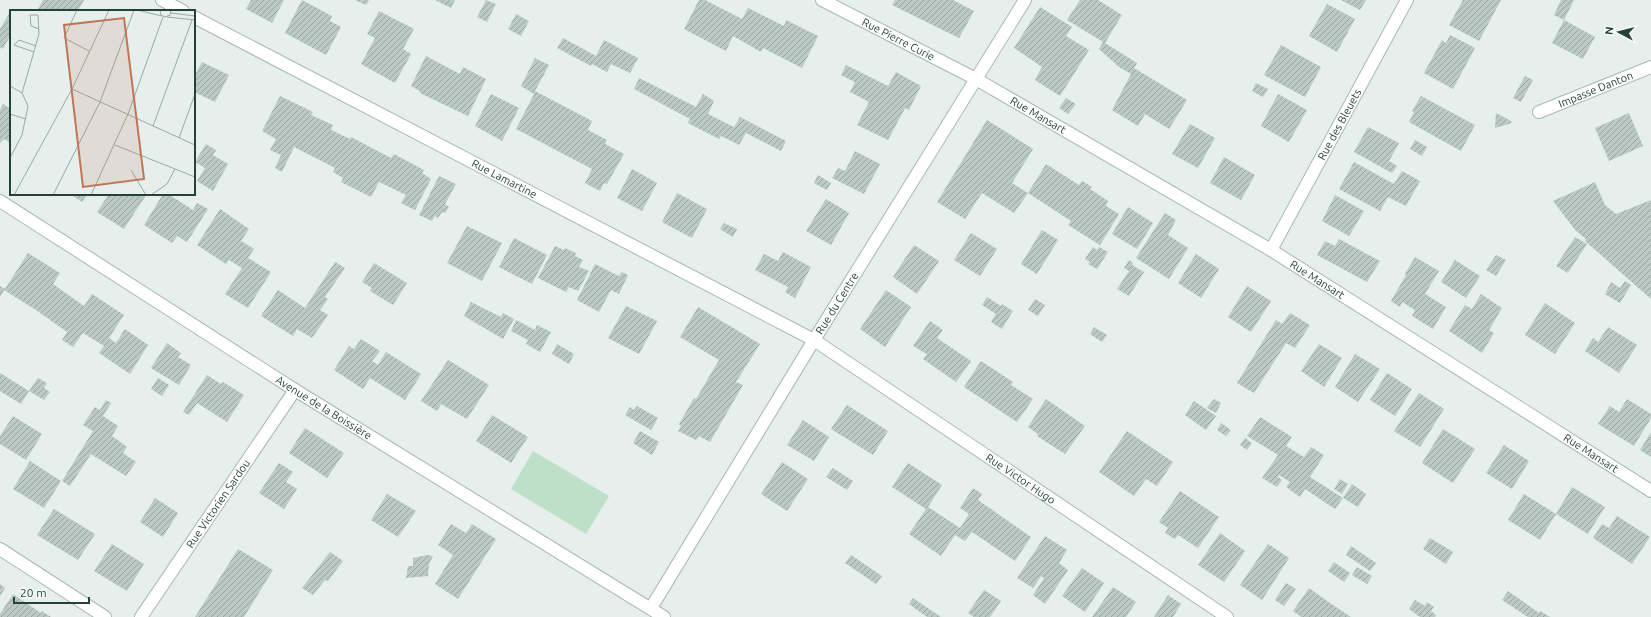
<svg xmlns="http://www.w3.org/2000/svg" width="1651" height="617" font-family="Ubuntu,sans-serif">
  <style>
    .garden { fill: #bfe0c8 }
    .building { fill: url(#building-hatch) }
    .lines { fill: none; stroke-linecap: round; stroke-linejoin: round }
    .street-casing { stroke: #a8b8b2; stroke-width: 14 }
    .street { stroke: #fff; stroke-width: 12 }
    .labels { text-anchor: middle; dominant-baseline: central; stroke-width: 3.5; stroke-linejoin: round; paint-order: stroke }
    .street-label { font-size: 11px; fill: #24423a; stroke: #f7fbf9 }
    .inset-road { fill: none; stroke: #98aaa4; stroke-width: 1 }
    .view { fill: #c07456; fill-opacity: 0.15; stroke: #c07456; stroke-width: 2 }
    .inset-edge { fill: none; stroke: #24423a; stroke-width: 2 }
  </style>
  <defs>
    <pattern id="building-hatch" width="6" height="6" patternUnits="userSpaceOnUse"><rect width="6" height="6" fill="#bbcac4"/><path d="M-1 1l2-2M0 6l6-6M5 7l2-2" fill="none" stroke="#98a6a0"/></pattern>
  </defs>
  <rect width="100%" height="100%" fill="#e6efeb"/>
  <path class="garden" d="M533 451 609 496 586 534 511 489Z"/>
  <path class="building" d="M43 0H84L78 11H42L38 9Z
    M251 0H284L272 23 246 9Z
    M302 0 332 16 330 21 341 27 326 55 285 33Z
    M355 0H369L366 5Z
    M435 0H455L451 8Z
    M486 0 496 4 487 22 477 17Z
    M699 0H705L742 19 748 8 784 26 786 20 818 36 802 68 763 48 761 52 733 36 726 51 684 29Z
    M895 0H953L974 11 959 38 892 5Z
    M1080 0H1098L1122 15 1105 43 1137 63 1134 68 1187 100 1169 129 1145 114 1138 126 1112 110 1131 74 1119 67 1099 49 1103 42 1067 20Z
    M1341 0H1366L1360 10Z
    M1463 0H1501L1479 41 1449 25Z
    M1561 0H1574L1564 20 1554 15Z
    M1327 4 1355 19 1337 52 1309 36Z
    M1040 7 1072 27 1066 36 1089 50 1060 96 1035 80 1042 67 1014 48Z
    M379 11 414 29 403 49 411 54 395 83 361 64 375 38 367 34Z
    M10 12 11 34 3 49 0 47V29Z
    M516 14 529 21 521 36 508 29Z
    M1564 20 1595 37 1583 59 1552 43Z
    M1450 35 1475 48 1453 89 1424 73 1442 40 1446 43Z
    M563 38 596 56 604 40 638 58 630 73 611 64 607 72 592 64 591 66 557 48Z
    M1281 45 1321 67 1305 97 1264 75Z
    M426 56 460 74 463 67 486 79 468 116 420 93V91L411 86Z
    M535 58 549 65 535 91 592 121 588 130 607 140 605 144 624 154 607 184 604 183 600 191 585 183 592 169 516 129 534 94 521 86Z
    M202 62 229 75 215 102 194 92V77Z
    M846 65 888 86 896 72 921 86 909 110 905 108 888 140 857 125 869 102 850 92 855 82 841 75Z
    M1525 76 1533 80 1521 102 1513 98Z
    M639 78 696 107 703 94 714 101 708 114 734 127 740 117 786 141 781 151 746 133 739 145 721 136 719 139 688 123 690 119 634 89Z
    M1256 83 1268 89 1263 97 1252 91Z
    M491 94 519 108 502 141 475 126Z
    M1278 94 1307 110 1289 142 1261 126Z
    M280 96 313 112 311 115 333 125 331 130 350 139 351 137 391 158 394 154 424 170 422 173 431 179 415 210 401 203 406 195 379 182 371 197 341 182 343 178 333 172 335 168 294 147 282 172 275 168 281 155 270 150 276 139 262 131Z
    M1421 96 1475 125 1461 151 1409 122 1414 112 1412 111Z
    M1066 98 1076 104 1068 114 1059 108Z
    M3 104 11 109V143L4 139 0 143V110Z
    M1496 113 1511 121 1512 123 1495 128Z
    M1629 113 1643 146 1609 161 1595 128Z
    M987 120 1033 149 1012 183 1028 193 1046 164 1079 185 1082 181 1092 187 1090 189 1108 201 1106 206 1119 214 1100 245 1068 225 1071 221 1028 193 1014 213 982 193 965 219 937 202Z
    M1190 124 1215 138 1198 168 1172 154Z
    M1368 127 1399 143 1389 161 1397 166 1392 173 1354 152Z
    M1415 140 1427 147 1422 156 1410 149Z
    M206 144 216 150 213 155 228 164 213 191 197 181 205 168 195 162Z
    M855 151 880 164 864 194 832 178 838 168 845 171Z
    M1224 157 1255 175 1241 200 1210 183Z
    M1354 162 1394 184 1402 171 1420 181 1406 206 1388 197 1380 211 1339 189Z
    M632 169 657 183 642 211 617 198Z
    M818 175 831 183 827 190 814 183Z
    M439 176 456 184 445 204 449 207 445 213 442 212 438 218 435 216 432 221 419 215Z
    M1595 182 1605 205 1616 214 1651 200V299L1585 241 1586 239 1575 230 1553 201Z
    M677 193 707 209 692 238 662 222Z
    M70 194H87L82 202Z
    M109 194 146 195 124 229 97 212Z
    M163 194H168L193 210 197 203 208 209 187 242 177 236 172 243 144 225Z
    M1335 195 1364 211 1349 236 1322 221Z
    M826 199 849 213 831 245 806 231Z
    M1128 207 1153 223 1137 249 1112 234Z
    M220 209 249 229 241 241 254 249 248 258 271 272 248 308 225 294 242 268 229 260 226 264 197 245Z
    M1165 213 1176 220 1168 235 1188 248 1169 279 1136 258Z
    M724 223 737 229 733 237 720 229Z
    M467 226 502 243 482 281 447 263Z
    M1042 230 1058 240 1037 274 1021 264Z
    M971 233 997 249 980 276 954 260Z
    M1575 237 1587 244 1568 273 1556 266Z
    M514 238 547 255 532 284 499 267Z
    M1339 239 1380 261 1367 282 1317 255 1325 241 1335 246Z
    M914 245 939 261 917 294 893 277Z
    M555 246 564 250 565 248 576 253 575 256 583 260 579 267 589 271 578 291 569 287 566 292 538 278Z
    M1093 247 1097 250 1099 247 1108 252 1097 269 1088 264 1090 262 1085 259Z
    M783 252 811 267 795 298 785 292 788 287 755 270 764 254 778 261Z
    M28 253 60 273 53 284 84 306 92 294 124 315 109 338 116 343 125 329 148 345 130 374 99 353 104 346 83 333 73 347 62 340 67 332 36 310 4 290 0 297V286L5 289Z
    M1196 254 1219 269 1201 298 1178 283Z
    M1496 255 1506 260 1496 276 1486 270Z
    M1415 257 1439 271 1425 294 1446 307 1433 329 1412 316 1415 310 1402 302 1400 307 1391 301 1406 275 1405 274Z
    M1129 260 1133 263 1132 265 1144 272 1129 296 1117 289 1129 271 1124 268Z
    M1455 260 1480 276 1466 298 1441 282Z
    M335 262 345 268 325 297 328 299 320 310 328 315 312 338 297 329 293 336 261 316 278 290 305 308Z
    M374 263 407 283 393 305 370 291 372 288 362 282Z
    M595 264 619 276 622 272 628 275 619 294 611 290 599 312 577 300Z
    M1625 281 1631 285 1620 303 1605 294 1611 282 1620 288Z
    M1247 286 1271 301 1251 332 1228 317Z
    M886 290 911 307 885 347 860 329Z
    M1481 294 1502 308 1489 330 1494 333 1482 353 1449 331 1465 305 1472 309Z
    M987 297 1001 306 1002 304 1013 311 1002 329 991 322 996 314 982 305Z
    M1035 299 1045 305 1038 316 1028 310Z
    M471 302 501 317 503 313 514 319 503 339 464 316Z
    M1545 303 1575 323 1555 354 1525 335Z
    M626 306 657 321 639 354 608 338Z
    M698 307 760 344 736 382 743 385 710 442 699 436 696 440 678 431 681 426 679 424 694 398 696 399 719 360 680 337Z
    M1290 313 1310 325 1295 348 1286 343 1254 393 1237 383 1276 320 1282 324Z
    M516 320 535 330 537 325 551 332 540 352 526 344 528 340 511 331Z
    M930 321 943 330 937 338 971 361 956 382 923 359 927 354 913 346Z
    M1094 327 1107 335 1102 342 1090 334Z
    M1608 327 1637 345 1619 373 1585 351 1593 338 1598 342Z
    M361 339 380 351 372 361 378 365 386 352 421 374 405 400 370 378 363 389 334 370 349 346 354 349Z
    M167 343 181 353 178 357 191 365 179 385 151 368Z
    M557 344 574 354 569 364 552 354Z
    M1319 344 1342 358 1324 387 1301 371Z
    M1355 354 1380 369 1358 402 1335 387Z
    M448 360 489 385 467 419 441 404 437 411 421 401Z
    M981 361 1013 382 1011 385 1033 399 1017 422 964 387Z
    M0 373 29 391 21 404 0 391Z
    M1387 373 1412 389 1395 416 1370 400Z
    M207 375 221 384 223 382 244 395 227 422 197 403 189 415 183 412Z
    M38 378 47 383 44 388 50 392 44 400 29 391Z
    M158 378 169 385 162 396 151 389Z
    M1419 393 1444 409 1420 447 1394 431Z
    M1046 399 1085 426 1065 454 1037 436 1038 434 1028 427Z
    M1214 399 1221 403 1216 413 1207 408Z
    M1627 399 1651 414V418L1634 446 1598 424 1610 406 1619 412Z
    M106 400 111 403 103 416 118 426 112 436 127 447 123 453 136 462 126 476 91 454 70 486 62 481 93 431 83 425 95 407 100 410Z
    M1194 401 1216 416 1206 430 1185 415Z
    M847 405 888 431 873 455 831 429Z
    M637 406 658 418 651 430 625 415 630 407 634 410Z
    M492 415 528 437 511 463 476 441Z
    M13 416 42 434 26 460 0 444V436Z
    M1260 417 1292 437 1286 446 1304 457 1311 447 1324 455 1310 477 1343 498 1335 509 1305 489 1300 497 1286 487 1290 482 1279 475 1278 477 1282 480 1277 487 1262 478 1278 455 1247 436Z
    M803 420 829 437 814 461 787 445Z
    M1221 423 1231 430 1226 436 1217 430Z
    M305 428 344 453 327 478 289 453Z
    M1443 429 1475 449 1453 483 1422 463Z
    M640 431 659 442 652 455 633 443Z
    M1127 431 1173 462 1157 486 1146 479 1134 496 1099 472Z
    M1651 432V457L1640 450Z
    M1245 438 1252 443 1247 450 1240 445Z
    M1504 445 1529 461 1512 489 1486 473Z
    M30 461 61 481 44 508 13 489Z
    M782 462 808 479 787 511 761 494Z
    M279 463 293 472 286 482 297 489 284 509 259 493Z
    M908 463 942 485 928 507 960 528 969 514 960 508 973 488 982 494 978 500 1031 537 1015 561 972 532 965 541 955 535 941 556 909 534 926 509 892 487Z
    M833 468 853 481 847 490 826 477Z
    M1340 479 1348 484 1342 494 1334 489Z
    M1352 484 1366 494 1358 507 1343 498Z
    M1572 487 1605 507 1588 534 1556 514 1540 540 1508 520 1524 494 1556 514Z
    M1180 491 1219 517 1198 548 1178 535 1175 539 1165 533 1168 528 1159 522Z
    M387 494 416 511 398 537 371 520Z
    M155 498 178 513 163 537 140 522Z
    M54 509 95 534 78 560 37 535Z
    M1617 516 1650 537 1632 564 1593 538 1602 524 1609 528Z
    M451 524 466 533 472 524 496 539 458 599 435 584 453 555 438 545Z
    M1220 533 1245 551 1224 582 1198 565Z
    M1045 536 1067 550 1059 563 1068 570 1045 604 1033 595 1044 578 1041 576 1033 588 1017 578Z
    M1430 538 1453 552 1446 564 1423 549Z
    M112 544 144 564 127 591 94 571Z
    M1268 544 1289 558 1262 600 1240 585Z
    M1351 546 1376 563 1370 571 1346 555Z
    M238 549 273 570 244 617H195Z
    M330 552 343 561 328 581 325 580 313 595 302 588Z
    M427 555 433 556 429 564 428 576 406 578 408 566H413V558Z
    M851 555 882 576 876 584 845 563Z
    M1334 562 1350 573 1344 582 1328 571Z
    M1357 567 1372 576 1367 584 1352 575Z
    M1082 568 1104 583 1085 612 1062 596Z
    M1286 583 1296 589 1284 606 1275 600Z
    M0 584 5 588 0 596Z
    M1113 587 1136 602 1126 617H1092Z
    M1309 588 1330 603 1351 617H1301L1293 611Z
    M984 590 1001 601 990 617H974L968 613Z
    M1508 591 1539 613 1540 611 1550 617H1528L1502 600Z
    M13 594 41 613 42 611 51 617H0V614Z
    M1168 595 1181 604 1173 617H1154Z
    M913 598 941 617H927L909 604Z
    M1415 600 1425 606 1427 602 1434 607 1431 611 1436 615 1435 617H1420L1409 609Z"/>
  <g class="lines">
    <g class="street-casing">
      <g id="street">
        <path d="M162 0 183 11"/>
        <path id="s1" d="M822 0 976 79 1271 250 1651 491"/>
        <path id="s2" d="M194 17 814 340 1227 617"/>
        <path id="s3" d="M1539 112 1651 67"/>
        <path id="s4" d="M0 201 295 390 664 617"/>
        <path id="s5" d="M1271 250 1407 0"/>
        <path d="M0 549 105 617"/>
        <path id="s6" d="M651 608 814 340 1025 0"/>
        <path id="s7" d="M141 617 295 390"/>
      </g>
    </g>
    <use href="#street" class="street"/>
  </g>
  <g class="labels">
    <g class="street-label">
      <text stroke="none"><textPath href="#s1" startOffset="86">Rue Pierre Curie</textPath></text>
      <text stroke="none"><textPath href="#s3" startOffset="61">Impasse Danton</textPath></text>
      <text stroke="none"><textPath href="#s1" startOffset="245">Rue Mansart</textPath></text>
      <text stroke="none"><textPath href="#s5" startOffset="143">Rue des Bleuets</textPath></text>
      <text stroke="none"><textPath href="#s2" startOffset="350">Rue Lamartine</textPath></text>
      <text stroke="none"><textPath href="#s1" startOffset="569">Rue Mansart</textPath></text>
      <text stroke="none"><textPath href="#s6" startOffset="357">Rue du Centre</textPath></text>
      <text stroke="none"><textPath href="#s4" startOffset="384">Avenue de la Boissière</textPath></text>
      <text stroke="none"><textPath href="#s1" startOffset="893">Rue Mansart</textPath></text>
      <text stroke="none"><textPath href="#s2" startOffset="948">Rue Victor Hugo</textPath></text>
      <text stroke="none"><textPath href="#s7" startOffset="137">Rue Victorien Sardou</textPath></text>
    </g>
  </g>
  <g transform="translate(10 10)">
    <rect width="185" height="185" fill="#e6efeb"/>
    <path class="inset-road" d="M67 0 54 28 79 41M127 0 152 6M150 0 151 5 155 7 160 5 161 0M161 3 185 6M157 7 185 10M24 42 4 35 9 30 26 36M0 76 12 83 18 96 12 125 0 148M62 79 185 135M12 83 29 24 28 5H20L21 16 29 19M0 104 16 109M143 116 182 10M169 128 185 84M105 135 185 167M121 160 136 185M4 185 62 79 99 0M43 185 90 92 124 0M81 185 118 104 153 7M141 185 157 174 165 159"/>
    <path class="view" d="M114 8 134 169 73 177 54 15Z"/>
    <rect width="185" height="185" class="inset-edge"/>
  </g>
  <g transform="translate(1619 32) rotate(277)" stroke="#f7fbf9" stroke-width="3" paint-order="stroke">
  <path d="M0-3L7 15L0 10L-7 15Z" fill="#24423a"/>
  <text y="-6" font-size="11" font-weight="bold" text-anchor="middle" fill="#24423a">N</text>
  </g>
  <path d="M14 597v6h75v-6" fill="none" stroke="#24423a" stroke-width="2"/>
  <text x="20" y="597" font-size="12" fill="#24423a" stroke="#f7fbf9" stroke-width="3" paint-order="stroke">20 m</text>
</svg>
